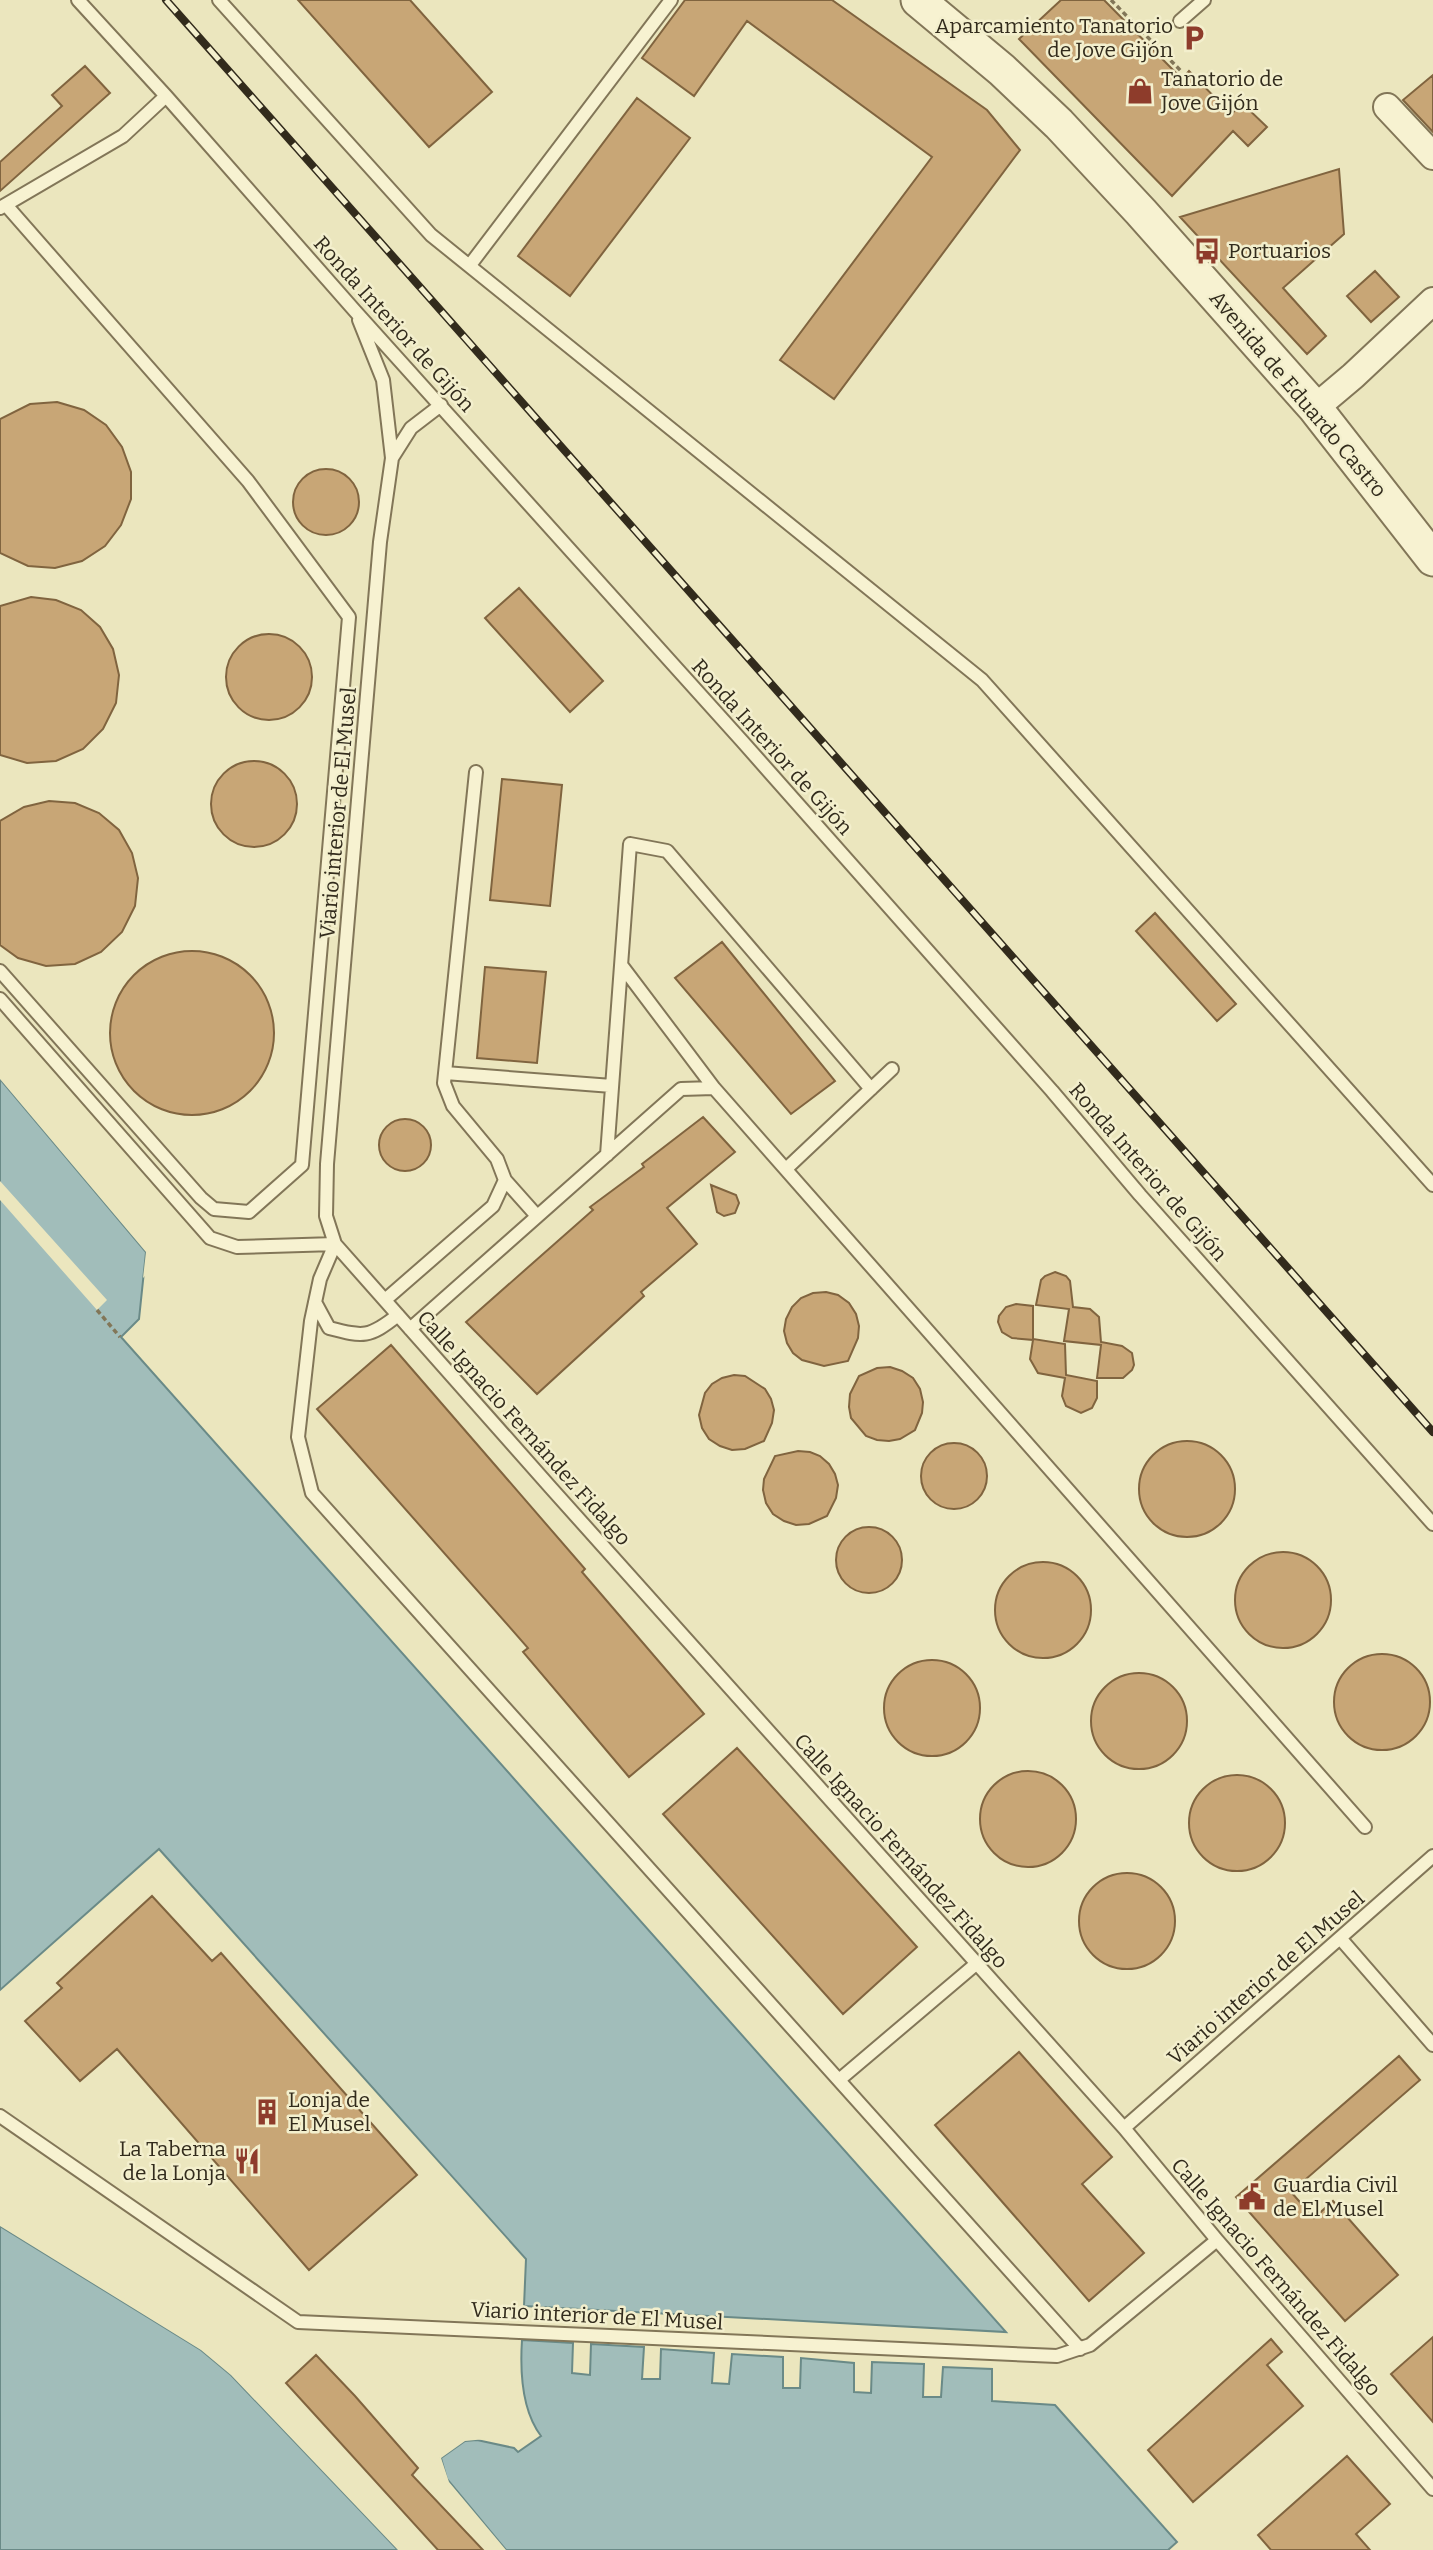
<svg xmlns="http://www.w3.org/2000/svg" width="1433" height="2550" font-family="Bitter,serif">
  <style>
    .water { fill: #a1bdba; stroke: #6a8a87; stroke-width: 2 }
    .pier { fill: #ebe6be }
    .building { fill: #c8a676; stroke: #80643f; stroke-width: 2 }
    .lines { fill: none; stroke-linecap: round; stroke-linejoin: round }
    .service-casing { stroke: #827658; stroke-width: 16 }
    .minor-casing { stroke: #827658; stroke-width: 30 }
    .tertiary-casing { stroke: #827658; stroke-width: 37 }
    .path { stroke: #827658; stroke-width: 3.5; stroke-dasharray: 5 3.5; stroke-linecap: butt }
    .service { stroke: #f7f2d1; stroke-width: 12 }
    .minor { stroke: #f7f2d1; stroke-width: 26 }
    .tertiary { stroke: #f7f2d1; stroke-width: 33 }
    .rail-casing { stroke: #322b1c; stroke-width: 8 }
    .rail { stroke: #f3efcd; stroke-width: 5; stroke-dasharray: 16; stroke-linecap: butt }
    .labels { text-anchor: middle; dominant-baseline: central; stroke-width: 5; stroke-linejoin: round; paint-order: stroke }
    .poi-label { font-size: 21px; fill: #322b1c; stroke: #f3efcd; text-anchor: start }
    .street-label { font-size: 21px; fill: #322b1c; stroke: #f3efcd }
  </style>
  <rect width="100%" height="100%" fill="#ebe6be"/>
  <path class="water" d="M0 1079 146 1252 139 1319 121 1337 1006 2332 524 2306 526 2259 159 1849 0 1990Z
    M0 2226 201 2350 231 2375 398 2550H0Z
    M522 2340 573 2343 572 2373 590 2375 591 2344 644 2347 642 2379H660L661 2349 714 2353 712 2383 729 2384 732 2354 783 2357V2388H800L801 2358 854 2363V2392L871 2393 872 2362 924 2364 923 2397H941L943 2367 992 2369V2401L1055 2405 1177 2542 1168 2550H506L447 2479 441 2458 465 2441 477 2440 514 2448 518 2452 541 2436C522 2411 520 2371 522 2340Z"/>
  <path class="pier" d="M0 1075 149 1250 147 1274 143 1278 146 1252 0 1079Z
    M0 1181 107 1300 97 1310 0 1200Z
    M0 2222 203 2347 234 2372 401 2550H398L231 2375 201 2350 0 2226Z
    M477 2437 486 2439 465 2441 441 2458 449 2482 506 2550H501L443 2480 439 2455 463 2438Z"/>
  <path class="building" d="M298 0H410L492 92 429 147Z
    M685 0H832L987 110 1020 150 834 399 780 360 932 157 747 21 694 96 642 58Z
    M1061 0H1104L1182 79 1189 71 1231 114 1243 104 1267 127 1248 146 1233 131 1172 196 1019 39Z
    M85 66 110 93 0 191V162L62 106 52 95Z
    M1433 75V132L1403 100Z
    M637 98 690 138 570 296 518 256Z
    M1339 169 1344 234 1283 288 1326 336 1307 354 1180 217Z
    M1375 271 1399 297 1371 322 1347 296Z
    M57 402 84 410 106 425 122 447 131 472V499L121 525 105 546 82 561 55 568 28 566 0 553V419L30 404Z
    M293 502a33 33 0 1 1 66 0a33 33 0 1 1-66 0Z
    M519 588 603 681 570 712 485 618Z
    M31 597 56 600 81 610 100 627 113 649 119 675 116 703 103 729 83 749 56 761 27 763 0 755V606Z
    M226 677a43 43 0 1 1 86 0a43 43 0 1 1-86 0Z
    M211 804a43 43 0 1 1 86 0a43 43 0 1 1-86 0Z
    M502 779 562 785 550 906 490 900Z
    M49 801 75 803 99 813 119 830 132 853 138 878 135 906 122 932 101 952 75 964 46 966 18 958 0 945V821L24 807Z
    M1155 913 1236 1004 1217 1021 1136 931Z
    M722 942 835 1081 791 1114 675 978Z
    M110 1033a82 82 0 1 1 164 0a82 82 0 1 1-164 0Z
    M485 967 546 972 537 1063 477 1058Z
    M703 1117 735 1152 667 1208 697 1244 641 1292 644 1296 537 1394 466 1322 593 1210 590 1207 644 1167 642 1164Z
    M379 1145a26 26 0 1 1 52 0a26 26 0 1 1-52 0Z
    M711 1185 736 1195 739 1203 735 1213 724 1216 717 1212Z
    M1055 1272 1066 1276 1070 1281 1073 1307 1090 1309 1099 1317 1101 1342 1122 1346 1132 1353 1134 1365 1132 1370 1123 1378H1097L1101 1345 1064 1341 1069 1309 1036 1305 1041 1280 1045 1276Z
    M826 1292 838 1295 849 1303 856 1314 859 1326 858 1338 848 1361 824 1366 802 1360 793 1353 787 1343 784 1331 786 1319 792 1307 801 1298 813 1293Z
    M1016 1304 1033 1306V1339L1065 1344 1066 1375 1097 1381V1398L1092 1408 1081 1413 1066 1406 1062 1396 1065 1378 1038 1373 1030 1359 1033 1340 1012 1338 1002 1332 998 1322 999 1316 1006 1307Z
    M391 1345 585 1569 582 1572 704 1714 629 1777 523 1652 528 1648 317 1409Z
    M890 1367 902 1371 913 1378 920 1389 923 1402 922 1413 915 1430 900 1439 889 1441 877 1440 866 1436 851 1418 849 1407 850 1394 859 1376 877 1368Z
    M734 1375 745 1376 765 1389 771 1399 774 1410 772 1423 764 1441 745 1449 732 1450 720 1446 709 1439 702 1428 699 1415 705 1393 712 1384 722 1378Z
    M1139 1489a48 48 0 1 1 96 0a48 48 0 1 1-96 0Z
    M921 1476a33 33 0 1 1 66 0a33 33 0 1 1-66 0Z
    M798 1451 810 1452 820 1456 829 1464 835 1474 838 1485 836 1498 827 1516 809 1524 796 1525 784 1521 773 1514 766 1503 763 1490 764 1479 775 1456Z
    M836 1560a33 33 0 1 1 66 0a33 33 0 1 1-66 0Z
    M1235 1600a48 48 0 1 1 96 0a48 48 0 1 1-96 0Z
    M995 1610a48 48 0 1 1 96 0a48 48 0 1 1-96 0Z
    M1334 1702a48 48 0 1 1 96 0a48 48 0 1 1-96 0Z
    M884 1708a48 48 0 1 1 96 0a48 48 0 1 1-96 0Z
    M1091 1721a48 48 0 1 1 96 0a48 48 0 1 1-96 0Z
    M737 1748 917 1947 843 2014 663 1814Z
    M980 1819a48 48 0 1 1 96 0a48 48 0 1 1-96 0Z
    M1189 1823a48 48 0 1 1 96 0a48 48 0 1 1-96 0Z
    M1079 1921a48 48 0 1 1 96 0a48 48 0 1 1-96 0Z
    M152 1896 212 1961 221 1953 417 2175 309 2270 117 2049 80 2081 25 2021 62 1988 57 1983Z
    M1019 2052 1112 2157 1082 2184 1144 2253 1089 2301 935 2125Z
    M1399 2056 1420 2080 1291 2192 1314 2218 1333 2201 1398 2275 1345 2321 1236 2197Z
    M1433 2337V2422L1391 2374Z
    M1271 2339 1282 2352 1267 2365 1303 2406 1193 2502 1148 2450Z
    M316 2355 355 2396 418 2468 412 2475 483 2550H438L286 2383Z
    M1347 2456 1390 2504 1356 2534 1370 2550H1271L1258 2535Z"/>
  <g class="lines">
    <g class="service-casing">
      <path id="service" d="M78 0 166 96 355 311 742 741 1052 1091 1140 1195 1433 1524
        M219 0 431 235 982 680 1433 1185
        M1180 21 1204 0
        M0 208 123 136 166 96
        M470 265 671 0
        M359 320 383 380 392 458
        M441 405 411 428 392 458 380 542 327 1164 326 1216 335 1244 551 1488 1124 2128 1217 2240 1433 2489
        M622 966 714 1088
        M0 971 201 1198 214 1209 249 1212 302 1165 349 617 248 481 6 205
        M0 999 210 1238 237 1247 335 1244
        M445 1073 612 1086
        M607 1155 630 844 667 851 871 1089
        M786 1169 892 1069
        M505 1180 537 1216
        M335 1244 320 1279 311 1321 298 1437 312 1493 1080 2349
        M385 1300 493 1206 505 1180 497 1159 453 1106 444 1083 476 772
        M315 1302 329 1328C364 1337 369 1338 398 1315
        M410 1329 681 1089 714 1088 1365 1827
        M1340 1938 1433 2045
        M839 2080 976 1964
        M0 2116 298 2322 1057 2356 1090 2345 1217 2240
        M1124 2128 1433 1856"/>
    </g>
    <g class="minor-casing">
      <path id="minor" d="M1387 107 1433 156
        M1315 408 1353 376 1433 301"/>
    </g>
    <g class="tertiary-casing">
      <path id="tertiary" d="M918 0 1002 70 1059 124 1141 212 1315 408 1433 559"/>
    </g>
    <path class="path" d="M1111 0 1181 71
      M97 1310 120 1337"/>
    <use href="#service" class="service"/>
    <use href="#minor" class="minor"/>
    <use href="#tertiary" class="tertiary"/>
    <g class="rail-casing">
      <path id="rail" d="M166 0 1433 1432"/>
    </g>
    <use href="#rail" class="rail"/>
  </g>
  <defs>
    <g id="parking-bare" transform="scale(2.1)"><path d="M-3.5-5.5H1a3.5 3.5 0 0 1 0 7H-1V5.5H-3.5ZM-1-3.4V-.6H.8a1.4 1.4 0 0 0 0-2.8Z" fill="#8e3c2b" stroke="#f3efcd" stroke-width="2.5" paint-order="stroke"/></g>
    <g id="shop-bare" transform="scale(2.1)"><path d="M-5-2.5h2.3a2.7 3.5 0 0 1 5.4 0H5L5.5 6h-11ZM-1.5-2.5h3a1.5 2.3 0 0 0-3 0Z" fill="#8e3c2b" stroke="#f3efcd" stroke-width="2.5" paint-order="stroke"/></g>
    <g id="bus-bare" transform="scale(2.1)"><path d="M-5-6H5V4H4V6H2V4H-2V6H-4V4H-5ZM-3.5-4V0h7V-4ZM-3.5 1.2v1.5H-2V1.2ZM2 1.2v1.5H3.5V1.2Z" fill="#8e3c2b" stroke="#f3efcd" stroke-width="2.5" paint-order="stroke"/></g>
    <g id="building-bare" transform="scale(2.1)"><path d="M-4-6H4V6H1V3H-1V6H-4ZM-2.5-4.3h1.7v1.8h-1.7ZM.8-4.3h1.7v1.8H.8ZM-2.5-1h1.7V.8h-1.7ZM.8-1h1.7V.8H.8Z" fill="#8e3c2b" stroke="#f3efcd" stroke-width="2.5" paint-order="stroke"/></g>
    <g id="restaurant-bare" transform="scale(2.1)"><path d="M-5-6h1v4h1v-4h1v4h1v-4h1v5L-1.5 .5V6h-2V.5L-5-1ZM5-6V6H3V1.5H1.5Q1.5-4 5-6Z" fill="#8e3c2b" stroke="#f3efcd" stroke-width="2.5" paint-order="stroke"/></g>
    <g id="civic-bare" transform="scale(2.1)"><path d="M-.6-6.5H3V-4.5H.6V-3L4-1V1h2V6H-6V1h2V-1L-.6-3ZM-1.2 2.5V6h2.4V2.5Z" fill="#8e3c2b" stroke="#f3efcd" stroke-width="2.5" paint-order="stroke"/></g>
  </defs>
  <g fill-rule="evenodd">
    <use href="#parking-bare" x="1194" y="38"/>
    <use href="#shop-bare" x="1140" y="91"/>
    <use href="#bus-bare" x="1207" y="251"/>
    <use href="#building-bare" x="267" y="2112"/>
    <use href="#restaurant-bare" x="247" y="2161"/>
    <use href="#civic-bare" x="1252" y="2197"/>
  </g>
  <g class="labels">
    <g class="poi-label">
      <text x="1173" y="26" text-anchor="end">Aparcamiento Tanatorio<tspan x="1173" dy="24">de Jove Gijón</tspan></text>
      <text x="1161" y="79">Tanatorio de<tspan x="1161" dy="24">Jove Gijón</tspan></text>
      <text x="1228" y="251">Portuarios</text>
      <text x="288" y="2100">Lonja de<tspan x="288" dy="24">El Musel</tspan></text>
      <text x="226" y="2149" text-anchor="end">La Taberna<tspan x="226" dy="24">de la Lonja</tspan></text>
      <text x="1273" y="2185">Guardia Civil<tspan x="1273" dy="24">de El Musel</tspan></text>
    </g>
    <g class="street-label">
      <text transform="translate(394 324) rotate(48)">Ronda Interior de Gijón</text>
      <text transform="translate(1298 394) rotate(50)">Avenida de Eduardo Castro</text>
      <text transform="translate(772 747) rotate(48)">Ronda Interior de Gijón</text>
      <text transform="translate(338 813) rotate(-85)">Viario interior de El Musel</text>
      <text transform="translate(1148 1172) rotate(49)">Ronda Interior de Gijón</text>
      <text transform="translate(524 1428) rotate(48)">Calle Ignacio Fernández Fidalgo</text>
      <text transform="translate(901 1851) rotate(48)">Calle Ignacio Fernández Fidalgo</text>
      <text transform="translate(1266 1978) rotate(-41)">Viario interior de El Musel</text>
      <text transform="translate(1276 2277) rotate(49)">Calle Ignacio Fernández Fidalgo</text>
      <text transform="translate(597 2316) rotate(3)">Viario interior de El Musel</text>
    </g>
  </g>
</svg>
